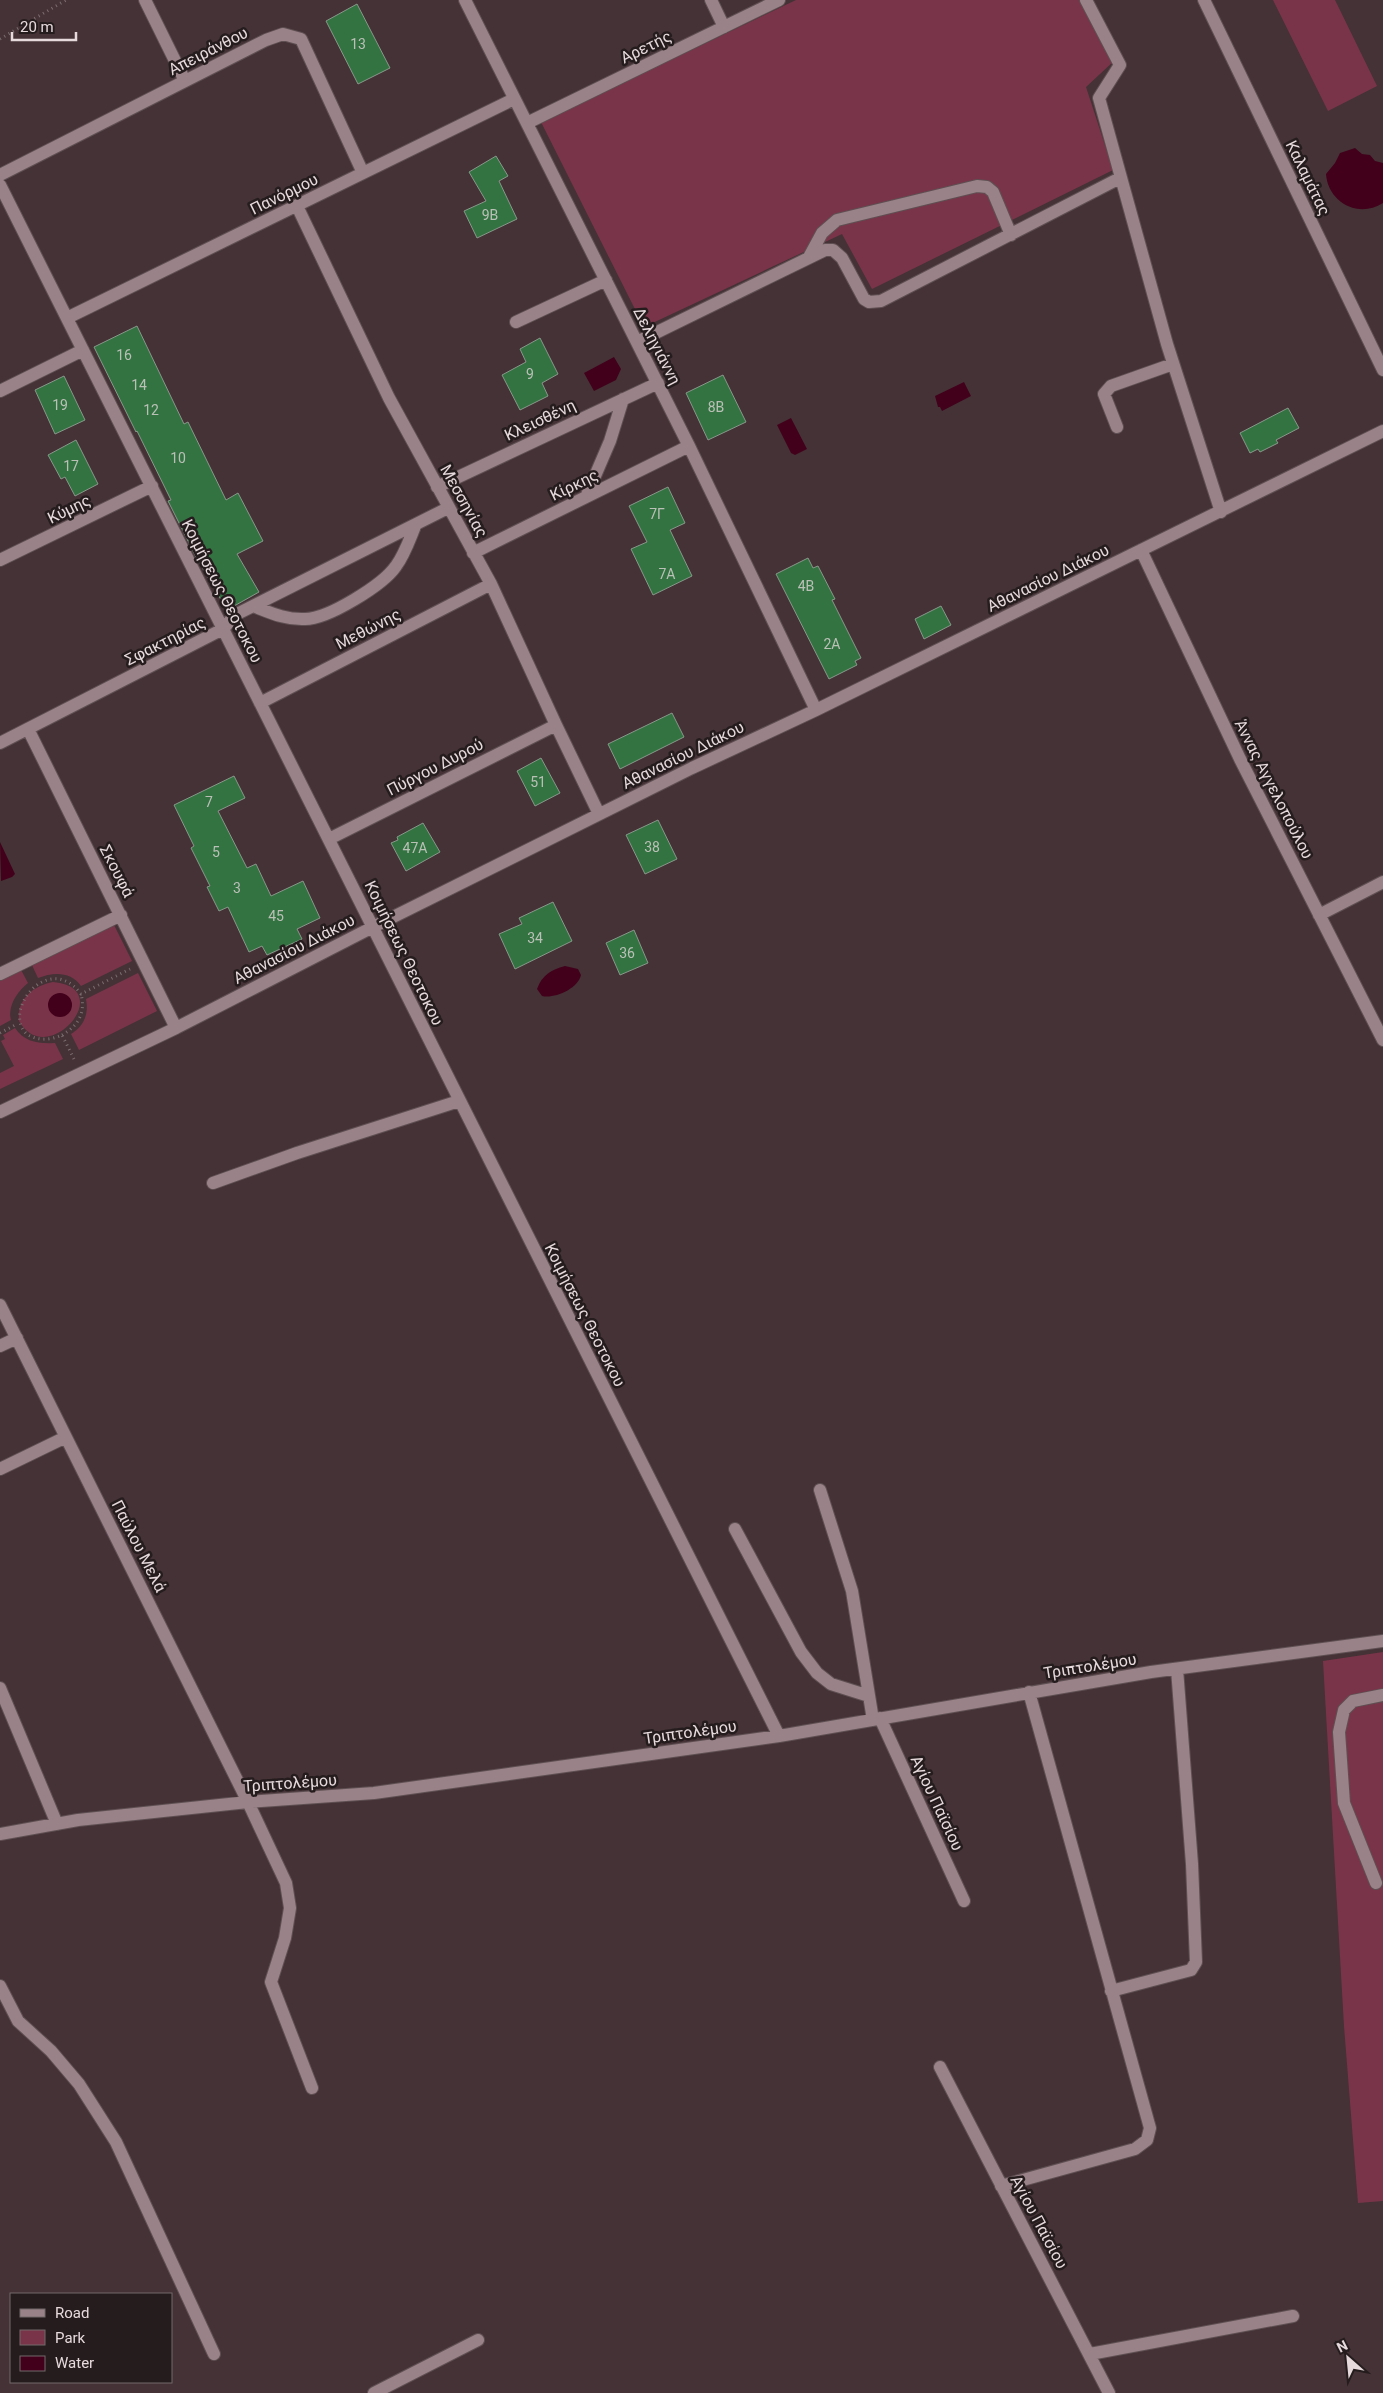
<svg xmlns="http://www.w3.org/2000/svg" width="1383" height="2393" font-family="Roboto,sans-serif">
  <style>
    .green { fill: #7a3449 }
    .water { fill: #42001b }
    .building { fill: #337342; stroke: #88988a }
    .lines { fill: none; stroke-linecap: round; stroke-linejoin: round }
    .minor-casing { stroke: #5f4f53; stroke-width: 14 }
    .path { stroke: #7d6d71; stroke-width: 3; stroke-dasharray: 1 4; stroke-linecap: butt }
    .minor { stroke: #998388; stroke-width: 12 }
    .labels { text-anchor: middle; dominant-baseline: central; stroke-width: 5; stroke-linejoin: round; paint-order: stroke }
    .number-label { font-size: 14px; fill: #bac0b6 }
    .street-label { font-size: 16px; fill: #e7dadd; stroke: #251c1e }
  </style>
  <rect width="100%" height="100%" fill="#443236"/>
  <path class="green" d="M796 0H1085L1115 60 1086 87 1113 170 872 289 842 234 644 327 541 122Z
    M1273 0H1335L1377 86 1328 111Z
    M113 923 132 961 81 986C71 971 53 972 38 978L31 963Z
    M20 968 28 983C18 991 7 1006 11 1020L0 1026V978Z
    M138 973 157 1011 79 1050 71 1034C84 1026 89 1014 86 999Z
    M53 982C119 988 47 1071 19 1021 17 999 33 986 53 982Z
    M15 1028C24 1042 39 1044 55 1043L63 1059 0 1089V1073L14 1066 1 1041 5 1039 3 1035Z
    M1383 1652V2201L1358 2203 1344 2026 1323 1661Z"/>
  <path class="water" d="M1355 148 1362 154 1370 155 1375 161 1383 163V203C1358 219 1328 202 1326 174L1335 163 1340 153Z
    M614 357 621 369 616 380 594 391 584 373Z
    M964 382 971 396 942 411 940 407H938L935 396Z
    M791 418 807 449 795 455 791 453 777 425Z
    M0 842 15 874 12 877 1 881Z
    M565 966 578 969 581 975C578 989 554 999 542 996L537 989C542 975 551 970 565 966Z
    M48 1005a12 12 0 1 1 24 0a12 12 0 1 1-24 0Z"/>
  <path class="building" d="M357 4 390 68 358 84 326 21Z
    M496 156 508 176 499 181 517 219 477 238 464 211 486 201 469 172Z
    M137 326 184 424 188 422 226 500 238 493 263 541 237 554 259 592 227 610 196 557 168 501 171 500 137 431 136 432 94 347Z
    M540 338 558 374 542 383 548 396 520 410 502 375 526 362 520 349Z
    M723 375 746 422 708 440 686 393Z
    M64 376 85 420 55 434 35 390Z
    M1288 408 1299 428 1276 440 1278 443 1260 452 1258 449 1250 453 1240 433Z
    M76 440 98 484 75 496 65 477 61 479 48 455Z
    M668 487 685 523 670 530 692 576 653 595 631 549 647 542 629 506Z
    M808 558 813 568 818 566 835 599 832 600 861 658 855 661 857 665 829 679 776 574Z
    M941 606 951 625 924 639 915 619Z
    M672 713 684 737 620 769 608 744Z
    M541 758 560 793 535 806 517 771Z
    M234 776 245 798 218 811 247 868 256 864 271 896 303 881 320 918 297 929 302 939 267 955 262 946 249 952 228 907 219 911 207 887 210 886 191 848 194 846 174 805Z
    M658 820 677 859 645 874 626 835Z
    M423 823 440 852 406 871 391 843 398 840 397 837Z
    M553 902 572 941 515 969 499 934 522 924 519 918Z
    M634 930 648 963 620 975 606 943Z"/>
  <g class="lines">
    <g class="minor-casing">
      <path id="minor" d="M145 0 185 81
        M465 0 689 446 816 710
        M711 0 724 27
        M1086 0 1120 65 1099 98 1167 344 1221 512
        M1204 0 1383 370
        M527 123 779 0
        M0 175 266 40 283 34 301 39 363 173
        M0 185 779 1736
        M297 206 389 398 491 584 556 725 599 814
        M809 257 822 233 837 220 977 186 987 187 993 192 1011 235
        M67 318 514 99
        M516 322 606 280
        M637 342 825 250H833L842 258 864 299 869 302 881 301 1120 178
        M0 391 83 350
        M1117 427 1104 394 1111 386 1173 364
        M437 487 658 383
        M586 497 610 441 623 399
        M1141 550 1240 759 1383 1040
        M473 553 689 446
        M0 560 152 486
        M253 606C271 613 286 620 305 619 328 619 383 585 396 566 405 554 410 538 416 524
        M260 703 491 584
        M28 729 176 1028
        M0 743 223 629 235 615 448 508
        M329 839 556 725
        M1319 915 1383 882
        M0 974 121 915
        M0 1112 176 1028 373 927 692 768 816 710 1383 431
        M213 1183 297 1153 459 1101
        M0 1305 248 1802 286 1883 290 1908 285 1938 271 1982 312 2088
        M0 1346 17 1338
        M0 1469 66 1437
        M820 1490 852 1591 873 1720
        M735 1529 801 1652 817 1673 831 1684 869 1696
        M0 1688 57 1824
        M880 1718 964 1901
        M0 1834 78 1820 248 1802 374 1793 779 1736 1151 1672 1383 1641
        M1376 1883 1344 1803 1339 1732 1344 1710 1353 1701 1383 1695
        M0 1986 18 2021 51 2051 79 2084 116 2142 214 2354
        M1111 1991 1191 1970 1196 1962 1192 1864 1177 1669
        M940 2067 1109 2393
        M1001 2186 1135 2149 1147 2140 1150 2128 1029 1692
        M1090 2354 1293 2316
        M374 2393 478 2340"/>
    </g>
    <path class="path" d="M0 39 66 0
      M0 1033 17 1024
      M62 1035C78 1026 86 1013 81 994
      M74 1059 62 1035C51 1040 39 1041 28 1035 0 1013 48 950 81 994L130 969"/>
    <use href="#minor" class="minor"/>
  </g>
  <g class="labels">
    <g class="number-label">
      <text x="358" y="44">13</text>
      <text x="490" y="215">9Β</text>
      <text x="124" y="355">16</text>
      <text x="530" y="374">9</text>
      <text x="139" y="385">14</text>
      <text x="60" y="405">19</text>
      <text x="716" y="407">8Β</text>
      <text x="151" y="410">12</text>
      <text x="178" y="458">10</text>
      <text x="71" y="466">17</text>
      <text x="657" y="514">7Γ</text>
      <text x="667" y="574">7A</text>
      <text x="806" y="586">4Β</text>
      <text x="832" y="644">2Α</text>
      <text x="538" y="782">51</text>
      <text x="209" y="802">7</text>
      <text x="652" y="847">38</text>
      <text x="415" y="848">47Α</text>
      <text x="216" y="852">5</text>
      <text x="237" y="888">3</text>
      <text x="276" y="916">45</text>
      <text x="535" y="938">34</text>
      <text x="627" y="953">36</text>
    </g>
    <g class="street-label">
      <text transform="translate(646 47) rotate(-26)">Αρετής</text>
      <text transform="translate(208 51) rotate(-27)">Απειράνθου</text>
      <text transform="translate(1308 178) rotate(64)">Καλαμάτας</text>
      <text transform="translate(284 194) rotate(-26)">Πανόρμου</text>
      <text transform="translate(657 346) rotate(63)">Δεληγιάννη</text>
      <text transform="translate(540 420) rotate(-25)">Κλεισθένη</text>
      <text transform="translate(574 485) rotate(-26)">Κίρκης</text>
      <text transform="translate(464 501) rotate(61)">Μεσσηνίας</text>
      <text transform="translate(69 509) rotate(-26)">Κύμης</text>
      <text transform="translate(1048 578) rotate(-26)">Αθανασίου Διάκου</text>
      <text transform="translate(222 591) rotate(63)">Κοιμήσεως Θεοτοκου</text>
      <text transform="translate(368 629) rotate(-27)">Μεθώνης</text>
      <text transform="translate(165 641) rotate(-27)">Σφακτηρίας</text>
      <text transform="translate(683 755) rotate(-26)">Αθανασίου Διάκου</text>
      <text transform="translate(435 767) rotate(-27)">Πύργου Δυρού</text>
      <text transform="translate(1274 789) rotate(63)">Άννας Αγγελοπούλου</text>
      <text transform="translate(117 871) rotate(63)">Σκουφά</text>
      <text transform="translate(294 949) rotate(-27)">Αθανασίου Διάκου</text>
      <text transform="translate(404 953) rotate(64)">Κοιμήσεως Θεοτοκου</text>
      <text transform="translate(585 1315) rotate(63)">Κοιμήσεως Θεοτοκου</text>
      <text transform="translate(139 1546) rotate(63)">Παύλου Μελά</text>
      <text transform="translate(1090 1666) rotate(-9)">Τριπτολέμου</text>
      <text transform="translate(690 1732) rotate(-8)">Τριπτολέμου</text>
      <text transform="translate(290 1783) rotate(-4)">Τριπτολέμου</text>
      <text transform="translate(937 1803) rotate(65)">Αγίου Παϊσίου</text>
      <text transform="translate(1039 2222) rotate(62)">Αγίου Παϊσίου</text>
    </g>
  </g>
  <rect x="10" y="2293" width="162" height="90" fill="#251c1e" stroke="#73686a"/>
  <rect x="20" y="2309" width="25" height="8" fill="#998388" stroke="#73686a"/>
  <text x="55" y="2318" font-size="15" fill="#e7dadd">Road</text>
  <rect x="20" y="2330" width="25" height="15" fill="#7a3449" stroke="#73686a"/>
  <text x="55" y="2343" font-size="15" fill="#e7dadd">Park</text>
  <rect x="20" y="2356" width="25" height="15" fill="#42001b" stroke="#73686a"/>
  <text x="55" y="2368" font-size="15" fill="#e7dadd">Water</text>
  <g transform="translate(1348 2358) rotate(333)" stroke="#251c1e" stroke-width="4" paint-order="stroke">
  <path d="M0-4L9 19L0 12L-9 19Z" fill="#e7dadd"/>
  <text y="-8" font-size="14" font-weight="bold" text-anchor="middle" fill="#e7dadd">N</text>
  </g>
  <path d="M12 32v8h64v-8" fill="none" stroke="#e7dadd" stroke-width="2.5"/>
  <text x="20" y="32" font-size="15" fill="#e7dadd" stroke="#251c1e" stroke-width="4" paint-order="stroke">20 m</text>
</svg>
